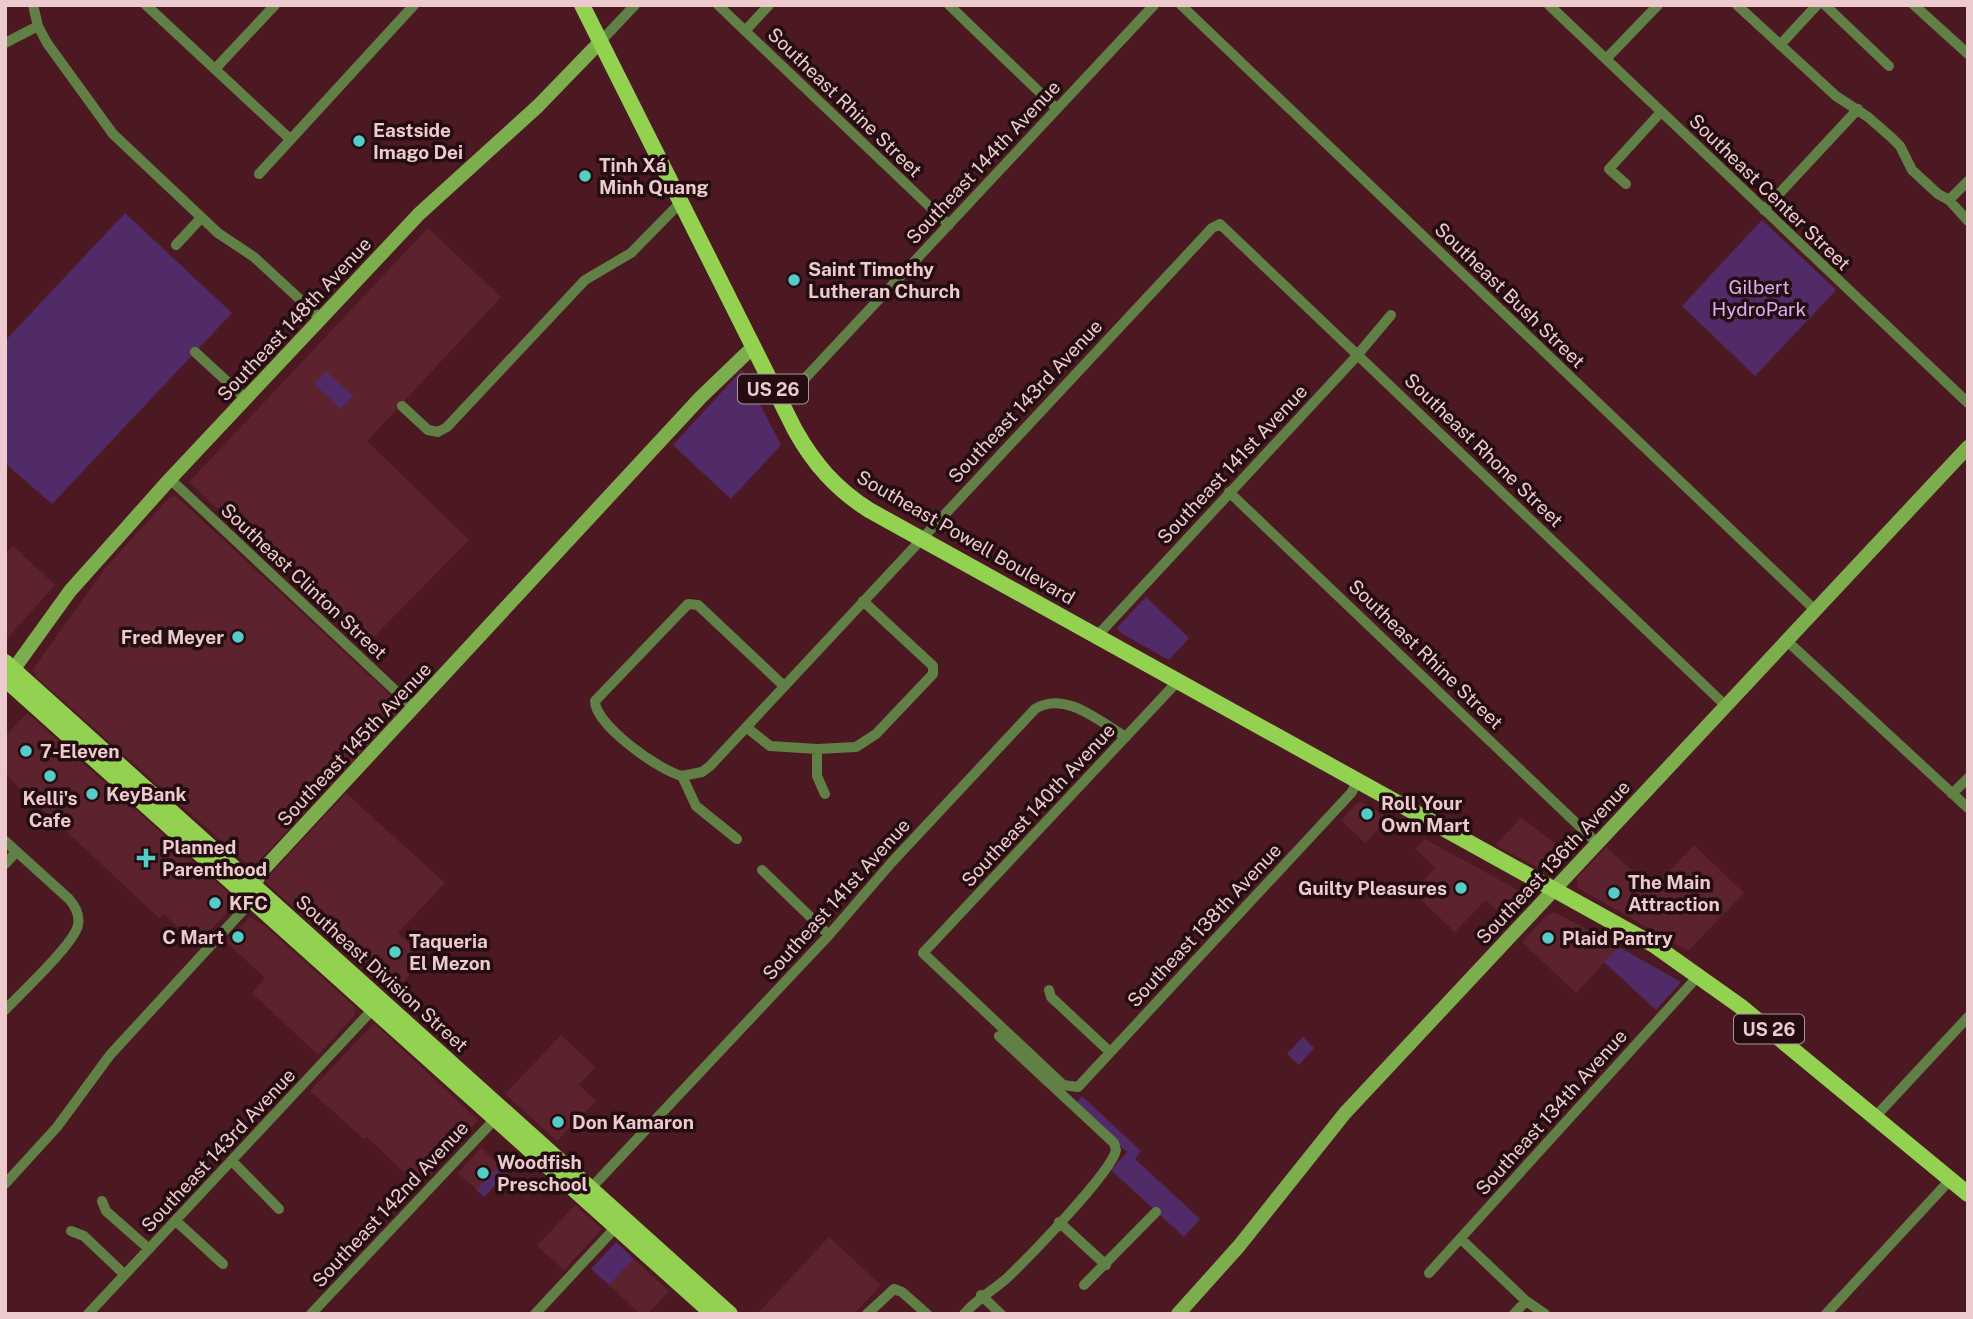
<svg xmlns="http://www.w3.org/2000/svg" width="1973" height="1319" font-family="'Public Sans',sans-serif">
  <style>
    .built { fill: #5c222e }
    .green { fill: #512b67 }
    .lines { fill: none; stroke-linecap: round; stroke-linejoin: round }
    .street { stroke: #618045; stroke-width: 10 }
    .secondary { stroke: #7dae4d; stroke-width: 14 }
    .primary { stroke: #93d251; stroke-width: 16 }
    .poi-dot { fill: #54cdc8; stroke: #240d10; stroke-width: 2.5 }
    .labels { text-anchor: middle; dominant-baseline: central; stroke-width: 7; stroke-linejoin: round; paint-order: stroke }
    .shield { fill: #240d10; stroke: #b09194; stroke-width: 2 }
    .shield-label { font-size: 18px; font-weight: bold; fill: #eccacd }
    .street-label { font-size: 19px; fill: #eccacd; stroke: #240d10 }
    .poi-label { font-size: 19px; font-weight: bold; fill: #eccacd; stroke: #240d10; text-anchor: start }
    .park-label { font-size: 19px; fill: #d9b0f5; stroke: #240d10 }
  </style>
  <rect width="100%" height="100%" fill="#4c1923"/>
  <path class="built" d="M428 228 501 297 367 441 469 540 365 646 189 482Z
    M176 496 401 705 400 712 252 868 36 677 33 669 106 567 170 497Z
    M13 546 55 585 5 641V554Z
    M27 713 231 895 232 907 197 945 164 914 159 918 5 774V736Z
    M346 793 445 883 398 933 425 958 391 995 264 881Z
    M1362 802 1389 818 1365 843 1341 820 1356 804Z
    M1521 818 1571 855 1557 872 1548 873 1495 845Z
    M1425 839 1525 894 1527 905 1510 923 1486 900 1455 932 1422 901 1418 887 1435 867 1415 849Z
    M1694 845 1744 893 1688 951 1578 888 1577 878 1606 847 1652 889Z
    M1555 912 1619 947 1576 993 1522 942 1547 915Z
    M250 917 266 927 356 1008 354 1016 318 1055 252 993 265 978 226 942Z
    M374 1023 478 1120 419 1187 367 1137 364 1139 310 1091Z
    M561 1035 595 1067 579 1085 596 1101 557 1141 505 1094Z
    M481 1148 508 1172 484 1197 458 1173Z
    M575 1205 602 1229 564 1270 537 1246Z
    M829 1237 881 1285 854 1314H757Z
    M634 1259 669 1291 648 1314H640L609 1285Z"/>
  <path class="green" d="M125 213 232 313 52 504 5 463V341Z
    M1762 220 1836 290 1755 376 1682 306Z
    M742 370 781 445 731 499 673 445Z
    M326 371 353 396 341 409 314 384Z
    M1146 597 1189 638 1169 660 1121 633 1117 628Z
    M1619 947 1681 982 1656 1010 1604 962Z
    M1303 1037 1314 1048 1299 1065 1287 1054Z
    M1082 1096 1141 1151 1135 1159 1200 1219 1184 1237 1111 1170 1127 1152 1075 1104Z
    M497 1168 505 1175 484 1197 476 1190Z
    M616 1242 634 1259 609 1285 591 1269Z"/>
  <g class="lines">
    <path class="street" d="M33 5 38 26 47 43 113 134 218 233 254 257 320 318
      M146 5 290 139
      M718 5 949 225
      M949 5 1057 109
      M1181 5 1815 610
      M1549 5 1968 403
      M1737 5 1836 96 1868 117 1892 138 1900 146 1912 170 1938 194 1949 200 1968 221
      M1825 5 1889 66
      M1914 5 1968 54
      M745 31 769 5
      M600 42 635 5
      M5 43 38 26
      M1780 45 1817 5
      M1606 59 1658 5
      M215 69 275 5
      M259 174 414 5
      M1626 184 1609 169 1661 112
      M1949 200 1968 181
      M1764 210 1858 109
      M176 245 201 218
      M195 352 245 398
      M781 404 1154 5
      M402 406 428 430 438 432 447 427 585 280 631 253 680 203
      M170 479 414 708
      M1229 492 1597 843
      M1097 636 1354 359 1391 315
      M1786 640 1968 808
      M1178 681 923 953 1063 1085 1078 1087 1352 792 1357 781
      M746 727 770 746 817 749 856 747 876 734 933 674V666L863 601
      M817 749V776L825 794
      M682 776 702 772 710 766 1171 272 1212 228 1220 224 1726 706
      M1952 794 1968 778
      M737 839 696 806 682 776C660 771 595 725 595 701L688 604 698 605 784 686
      M5 841 69 899C76 907 80 915 78 925 75 943 20 994 5 1010
      M5 864 16 852
      M762 870 829 935
      M1049 990 1051 997 1110 1052
      M1875 1117 1968 1017
      M232 1161 279 1209
      M5 1184 57 1127 110 1055 246 907 249 899
      M592 1187 829 935 892 862 1035 709C1065 690 1100 722 1126 737
      M102 1201 106 1211 149 1249
      M176 1221 223 1264
      M1059 1222 1106 1265
      M71 1231 84 1236 124 1274
      M1461 1239 1526 1301 1545 1314
      M1429 1273 1699 975
      M1084 1285 1156 1212
      M981 1295 1001 1314
      M88 1314 373 1009
      M311 1314 495 1119
      M535 1314 617 1226
      M867 1314 894 1289 902 1292 927 1314
      M964 1314C977 1299 992 1291 1006 1279 1027 1259 1112 1172 1116 1150L1114 1143 999 1036
      M1514 1314 1526 1301
      M1826 1314 1950 1180"/>
    <path class="secondary" d="M8 677 70 591 170 479 419 214 538 106 600 42
      M251 894 260 873 701 397 753 347
      M1178 1314 1239 1246 1345 1113 1968 447"/>
    <path class="primary" d="M582 5 795 430C814 464 836 489 869 510L1654 945 1740 1006 1968 1194
      M5 662 730 1314
      M5 679 713 1314"/>
  </g>
  <g class="poi-dot">
    <circle cx="359" cy="141" r="7"/>
    <circle cx="585" cy="176" r="7"/>
    <circle cx="794" cy="280" r="7"/>
    <circle cx="238" cy="637" r="7"/>
    <circle cx="26" cy="751" r="7"/>
    <circle cx="50" cy="776" r="7"/>
    <circle cx="92" cy="794" r="7"/>
    <circle cx="1367" cy="814" r="7"/>
    <path d="M142.5 847.5h7v7h7v7h-7v7h-7v-7h-7v-7h7z"/>
    <circle cx="1461" cy="888" r="7"/>
    <circle cx="1614" cy="893" r="7"/>
    <circle cx="215" cy="903" r="7"/>
    <circle cx="238" cy="937" r="7"/>
    <circle cx="1548" cy="938" r="7"/>
    <circle cx="395" cy="952" r="7"/>
    <circle cx="558" cy="1122" r="7"/>
    <circle cx="483" cy="1173" r="7"/>
  </g>
  <g class="labels">
    <g class="shield">
      <rect x="738" y="374.5" width="70" height="29" rx="5"/>
      <rect x="1734" y="1014.5" width="70" height="29" rx="5"/>
    </g>
    <g class="shield-label">
      <text x="773" y="389">US 26</text>
      <text x="1769" y="1029">US 26</text>
    </g>
    <g class="street-label">
      <text transform="translate(845 102) rotate(44)">Southeast Rhine Street</text>
      <text transform="translate(983 162) rotate(-47)">Southeast 144th Avenue</text>
      <text transform="translate(1770 192) rotate(44)">Southeast Center Street</text>
      <text transform="translate(1510 295) rotate(44)">Southeast Bush Street</text>
      <text transform="translate(294 319) rotate(-47)">Southeast 148th Avenue</text>
      <text transform="translate(1025 401) rotate(-47)">Southeast 143rd Avenue</text>
      <text transform="translate(1484 450) rotate(44)">Southeast Rhone Street</text>
      <text transform="translate(1232 464) rotate(-47)">Southeast 141st Avenue</text>
      <text transform="translate(966 537) rotate(30)">Southeast Powell Boulevard</text>
      <text transform="translate(304 581) rotate(43)">Southeast Clinton Street</text>
      <text transform="translate(1426 654) rotate(44)">Southeast Rhine Street</text>
      <text transform="translate(354 744) rotate(-47)">Southeast 145th Avenue</text>
      <text transform="translate(1038 805) rotate(-47)">Southeast 140th Avenue</text>
      <text transform="translate(1553 862) rotate(-47)">Southeast 136th Avenue</text>
      <text transform="translate(836 899) rotate(-48)">Southeast 141st Avenue</text>
      <text transform="translate(1204 925) rotate(-47)">Southeast 138th Avenue</text>
      <text transform="translate(382 973) rotate(42)">Southeast Division Street</text>
      <text transform="translate(1551 1112) rotate(-48)">Southeast 134th Avenue</text>
      <text transform="translate(218 1150) rotate(-47)">Southeast 143rd Avenue</text>
      <text transform="translate(390 1204) rotate(-47)">Southeast 142nd Avenue</text>
    </g>
    <g class="poi-label">
      <text x="373" y="130">Eastside<tspan x="373" dy="22">Imago Dei</tspan></text>
      <text x="599" y="165">Tịnh Xá<tspan x="599" dy="22">Minh Quang</tspan></text>
      <text x="808" y="269">Saint Timothy<tspan x="808" dy="22">Lutheran Church</tspan></text>
      <text x="224" y="637" text-anchor="end">Fred Meyer</text>
      <text x="40" y="751">7-Eleven</text>
      <text x="106" y="794">KeyBank</text>
      <text x="50" y="798" text-anchor="middle">Kelli's<tspan x="50" dy="22">Cafe</tspan></text>
      <text x="1381" y="803">Roll Your<tspan x="1381" dy="22">Own Mart</tspan></text>
      <text x="162" y="847">Planned<tspan x="162" dy="22">Parenthood</tspan></text>
      <text x="1628" y="882">The Main<tspan x="1628" dy="22">Attraction</tspan></text>
      <text x="1447" y="888" text-anchor="end">Guilty Pleasures</text>
      <text x="229" y="903">KFC</text>
      <text x="224" y="937" text-anchor="end">C Mart</text>
      <text x="1562" y="938">Plaid Pantry</text>
      <text x="409" y="941">Taqueria<tspan x="409" dy="22">El Mezon</tspan></text>
      <text x="572" y="1122">Don Kamaron</text>
      <text x="497" y="1162">Woodfish<tspan x="497" dy="22">Preschool</tspan></text>
    </g>
    <g class="park-label">
      <text x="1759" y="287">Gilbert<tspan x="1759" dy="22">HydroPark</tspan></text>
    </g>
  </g>
  <rect width="1973" height="1319" fill="none" stroke="#eccacd" stroke-width="14"/>
</svg>
